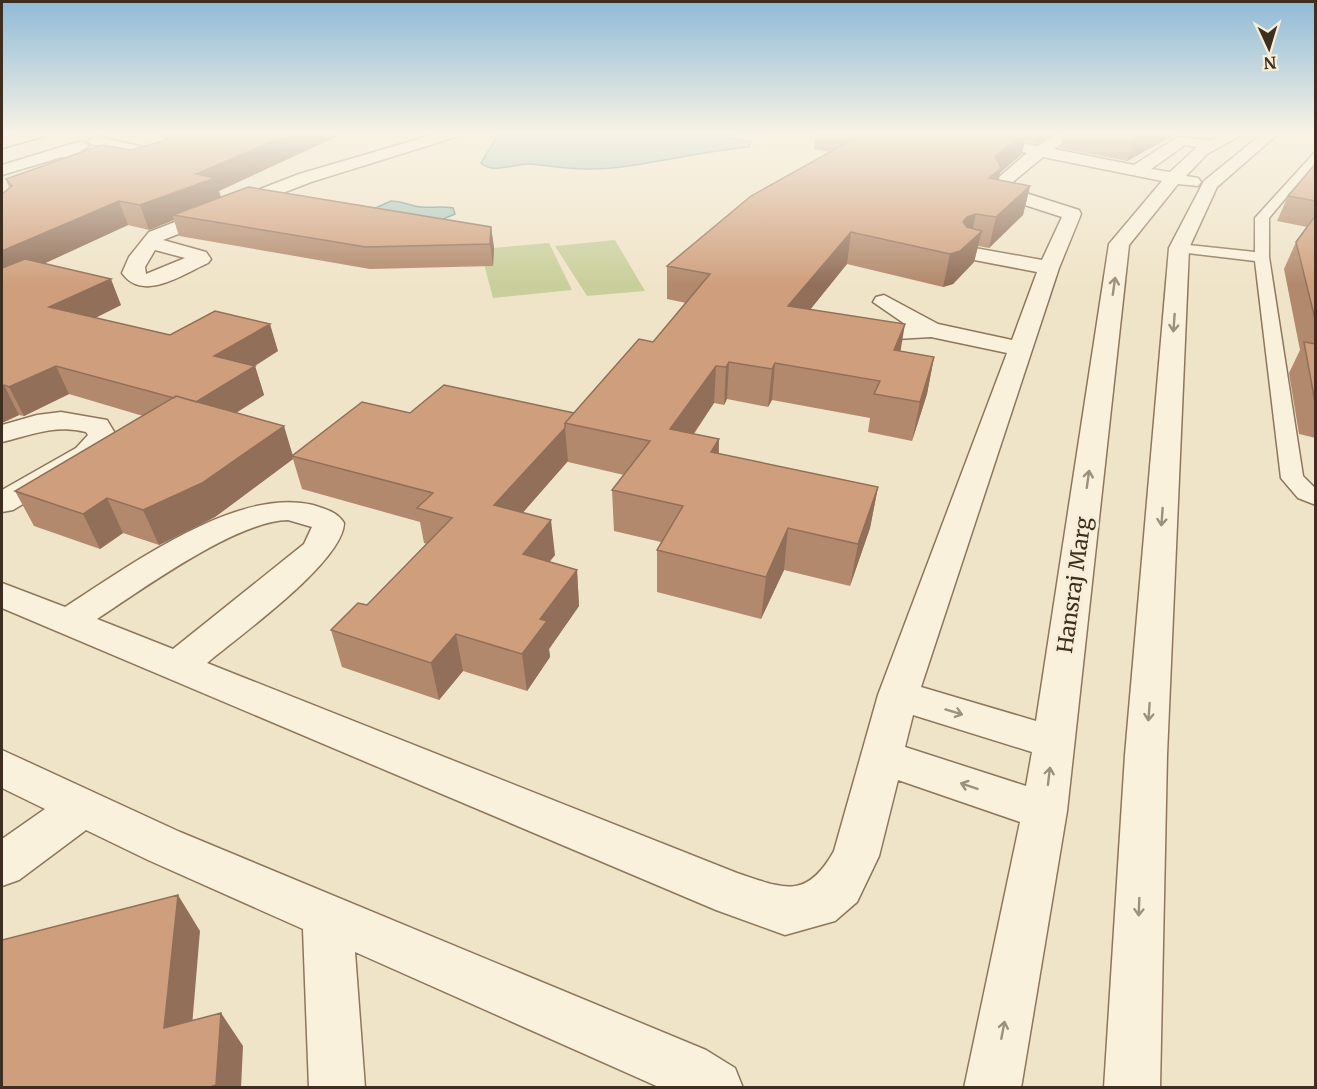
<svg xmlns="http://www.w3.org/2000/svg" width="1317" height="1089" font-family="Merriweather,serif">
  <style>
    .green { fill: #c9cf9b }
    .water { fill: #a9c4bc; stroke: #6f938a; stroke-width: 1.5 }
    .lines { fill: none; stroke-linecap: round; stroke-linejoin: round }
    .lane-casing { stroke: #8d765c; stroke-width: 3 }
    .street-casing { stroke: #8d765c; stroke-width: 3 }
    .secondary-casing { stroke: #6f573f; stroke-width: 3 }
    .lane { fill: #faf1dc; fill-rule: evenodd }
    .street { fill: #faf1dc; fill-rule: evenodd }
    .secondary { fill: #faf1dc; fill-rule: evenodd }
    .wall { fill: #b2896c }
    .shaded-wall { fill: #916f58 }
    .building { fill: #cf9f7d; stroke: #916f58; stroke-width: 1.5 }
    .oneway { stroke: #9c907e }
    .labels { text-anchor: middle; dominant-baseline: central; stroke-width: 6; stroke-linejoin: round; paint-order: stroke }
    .street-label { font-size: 21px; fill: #3d2e20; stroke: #f7eed8 }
  </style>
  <rect width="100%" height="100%" fill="#f0e4c8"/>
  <path class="green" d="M615 240 645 291 587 296 555 246Z
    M549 243 572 290 493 298 480 249Z"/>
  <path class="water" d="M606 133H740L726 137 751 141 749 147C703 151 658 163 612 168 585 171 556 167 530 164 514 163 493 175 481 163L498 135Z
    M391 201C402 201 411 206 421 207 432 208 442 206 453 208L455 214 432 224 371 210Z"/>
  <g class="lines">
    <g class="lane-casing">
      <path id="lane" d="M1316 151V162L1269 218V257L1303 476 1316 489V505L1298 498 1281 478 1255 261 1179 252 1172 248 1179 244 1255 252V218Z"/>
    </g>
    <g class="street-casing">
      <path id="street" d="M439 133H461L459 136 311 182 163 240 206 252 211 259 208 263C183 274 143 303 122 273L129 257 149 232 299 174ZM155 250 185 258 146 274 145 267Z
        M943 133H972L1037 146 1060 133H1078L1054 149 1134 165 1177 137 1211 140 1226 133H1245L1207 154 1186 176 1198 178 1201 182 1198 186 1178 184 1129 245 1067 811 1021 1088H964L1020 822 898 780 879 856 857 902 835 921 785 935 716 910 2 608V583L65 607C128 567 237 486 313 505 326 509 337 512 344 523 343 562 239 636 207 663L737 873C783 888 806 901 834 851L878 695 1007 353 931 337 861 341 853 339 849 334 853 329 905 324 873 302 876 297 884 295 938 324 1012 340 1037 272 969 259 962 257 959 253 962 249 969 247 1042 260 1062 217 997 196 990 185 1027 153 950 137ZM1185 145 1197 147 1170 172 1151 169ZM1043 157 1162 181 1109 244 1036 721 921 687 1059 268 1081 214 1079 210 1010 188 1008 186ZM288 520 312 527 304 544 173 649 97 619C143 589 236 521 288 520ZM913 715 1032 752 1026 786 905 747Z
        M1263 133H1279L1217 187 1189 248 1167 755 1160 1088H1104L1125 755 1169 248 1204 181Z
        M96 136 173 154 175 157 173 160 138 170 62 157 2 175V165L81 141 89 146 81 151 138 160 148 157 91 144 88 141Z
        M61 412 107 420 116 435 107 450 96 460 13 510 2 512V490L76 448 88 435 86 432C56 424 31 435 2 442V425L37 415Z
        M2 750 180 832 706 1050 735 1068 743 1088H661L355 952 365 1088H309L303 929 148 860 86 830 19 880 2 886V839L45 809 2 788Z"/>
    </g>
    <g class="secondary-casing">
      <path id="secondary" d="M24 133H47L45 136 2 148V139Z"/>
    </g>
    <use href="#lane" class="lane"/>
    <use href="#street" class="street"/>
    <use href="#secondary" class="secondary"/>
  </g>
  <path class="wall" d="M161 133H344L219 191 221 197 491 227 494 248 493 266 370 269 179 236 174 220 149 230 128 225 45 263 121 305 95 318 170 335 278 351 255 366 264 395 236 413 293 455 410 413H574L653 342 686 303 667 299V266L830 152 814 149 816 133H1056L1037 144 1025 141 1022 154 1000 173 999 180 1030 186 1023 215 989 248 978 246 974 262 953 284 943 287 847 264 810 309 900 351 934 357 927 394 912 441 868 432 870 418 772 400 768 407 727 399 724 405 714 403 694 434 719 439V454L878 487 870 528 850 586 784 570 761 619 657 592V550L661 542 614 531 612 490 624 475 568 462V461L523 512 555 555 549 562 577 570 579 606 549 649 550 657 527 691 463 671 439 700 342 667 331 630 367 605 427 544 424 543 420 522 302 489 293 459 215 517 159 545 123 533 100 549 34 526 15 491 143 416 69 394 24 416 19 415 2 423 9 188 6 179 131 150 164 141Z
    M1064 133H1178L1127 161 1060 148Z
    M1316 163V438L1299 434 1289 373 1300 350 1284 269 1296 242 1307 227 1277 221 1288 196Z"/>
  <path class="shaded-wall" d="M292 133H344L219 191 222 201 173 215 174 220 149 230 140 205 196 174Z
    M1023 133H1027L1022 154 1000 173 995 197 990 178 995 156Z
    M1039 133H1056L1037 144Z
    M1139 133H1178L1127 161 1136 135Z
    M1030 186 1023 215 989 248 996 217Z
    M119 201 128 225 2 283V251Z
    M976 214 970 241 982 231 974 262 953 284 943 287 950 254 963 222 967 217Z
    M491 227 494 248 493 266 490 244Z
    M851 232 847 264 785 341 788 306Z
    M111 279 121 305 61 335 49 307Z
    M270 324 278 351 224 385 214 356Z
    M905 324 899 360 894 350Z
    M934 357 927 394 912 441 920 402Z
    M729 362 727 399 724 405 726 367Z
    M775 363 772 400 768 407 772 369Z
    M56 366 69 394 24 416 9 387Z
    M255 366 264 395 204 433 194 403Z
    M716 366 714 403 670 468V429Z
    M4 385 19 415 2 423V386Z
    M284 426 293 456H292L293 459 215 517 159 545 143 510Z
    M565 428 568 461 499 540 494 505Z
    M719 439 717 479 711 452Z
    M878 487 870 528 850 586 858 544Z
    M107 498 123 533 100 549 83 514Z
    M551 520 555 555 527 590 523 554Z
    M788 528 784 570 761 619 766 577Z
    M577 570 579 606 549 649 550 657 527 691 522 654 540 619Z
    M456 634 463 671 439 700 431 663Z
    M178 895 200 931 189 1062 164 1028Z
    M221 1013 243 1046 241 1088H208Z"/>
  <path class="building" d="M168 133H292L196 174 215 178 140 205 119 201 2 251V194L12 186 6 179 101 145 131 150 167 140 170 134Z
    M864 133H1023L995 156 1001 168 989 178 1030 186 996 217 976 214 967 217 963 222 967 227 982 231 960 251 950 254 851 232 788 306 905 324 894 350 934 357 920 402 874 394 880 381 775 363 772 369 729 362 726 367 716 366 670 429 719 439 711 452 878 487 858 544 788 528 766 577 657 550 683 506 612 490 650 441 565 423 639 339 653 342 710 274 667 266 751 196Z
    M1124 133H1139L1136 135Z
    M1316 163V201L1288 196Z
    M248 187 491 227 490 244 366 247 173 215Z
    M1316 215V323L1296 242Z
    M25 259 111 279 49 307 170 335 215 311 270 324 214 356 255 366 196 402 176 396 174 398 56 366 9 387 4 385 2 386V268Z
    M1304 342 1316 344V402H1315Z
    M444 385 574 413 565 423V428L494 505 551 520 523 554 577 570 540 619 547 621 522 654 456 634 431 663 331 630 358 603 367 605 452 518 417 508 433 493 292 456 362 402 410 413Z
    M176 396 284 426 202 483 143 510 107 498 83 514 15 491Z
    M178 895 164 1028 221 1013 216 1085 208 1088H2V940Z"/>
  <defs><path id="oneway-shaft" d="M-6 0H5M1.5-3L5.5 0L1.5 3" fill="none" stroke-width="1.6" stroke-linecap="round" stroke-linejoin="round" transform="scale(1.5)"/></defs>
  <g class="oneway">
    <use href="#oneway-shaft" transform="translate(1114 286) rotate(-82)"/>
    <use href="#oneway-shaft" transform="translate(1174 323) rotate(94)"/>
    <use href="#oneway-shaft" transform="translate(1088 479) rotate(-82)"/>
    <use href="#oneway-shaft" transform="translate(1162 517) rotate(94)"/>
    <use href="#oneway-shaft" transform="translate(954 712) rotate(17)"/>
    <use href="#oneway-shaft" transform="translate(1149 712) rotate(94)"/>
    <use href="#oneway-shaft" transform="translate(1049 776) rotate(-83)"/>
    <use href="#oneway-shaft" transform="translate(969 786) rotate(-161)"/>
    <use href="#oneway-shaft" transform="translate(1139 907) rotate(92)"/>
    <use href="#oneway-shaft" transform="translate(1003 1030) rotate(-79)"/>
  </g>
  <linearGradient id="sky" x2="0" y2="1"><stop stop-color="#8fbad6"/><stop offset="0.47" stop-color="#f8f3e6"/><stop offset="1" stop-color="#f8f3e6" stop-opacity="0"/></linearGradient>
  <rect width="1317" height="285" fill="url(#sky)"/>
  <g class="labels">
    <g class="street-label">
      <text transform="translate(1074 585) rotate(-82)">Hansraj Marg</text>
    </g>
  </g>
  <rect width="1317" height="1089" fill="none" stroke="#3d2e20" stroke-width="6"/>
  <g transform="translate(1269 48) rotate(176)" stroke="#f7eed8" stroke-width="4.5" paint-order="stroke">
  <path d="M0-4.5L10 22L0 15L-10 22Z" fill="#3d2e20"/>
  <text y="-9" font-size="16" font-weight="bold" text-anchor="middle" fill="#3d2e20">N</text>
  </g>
</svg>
